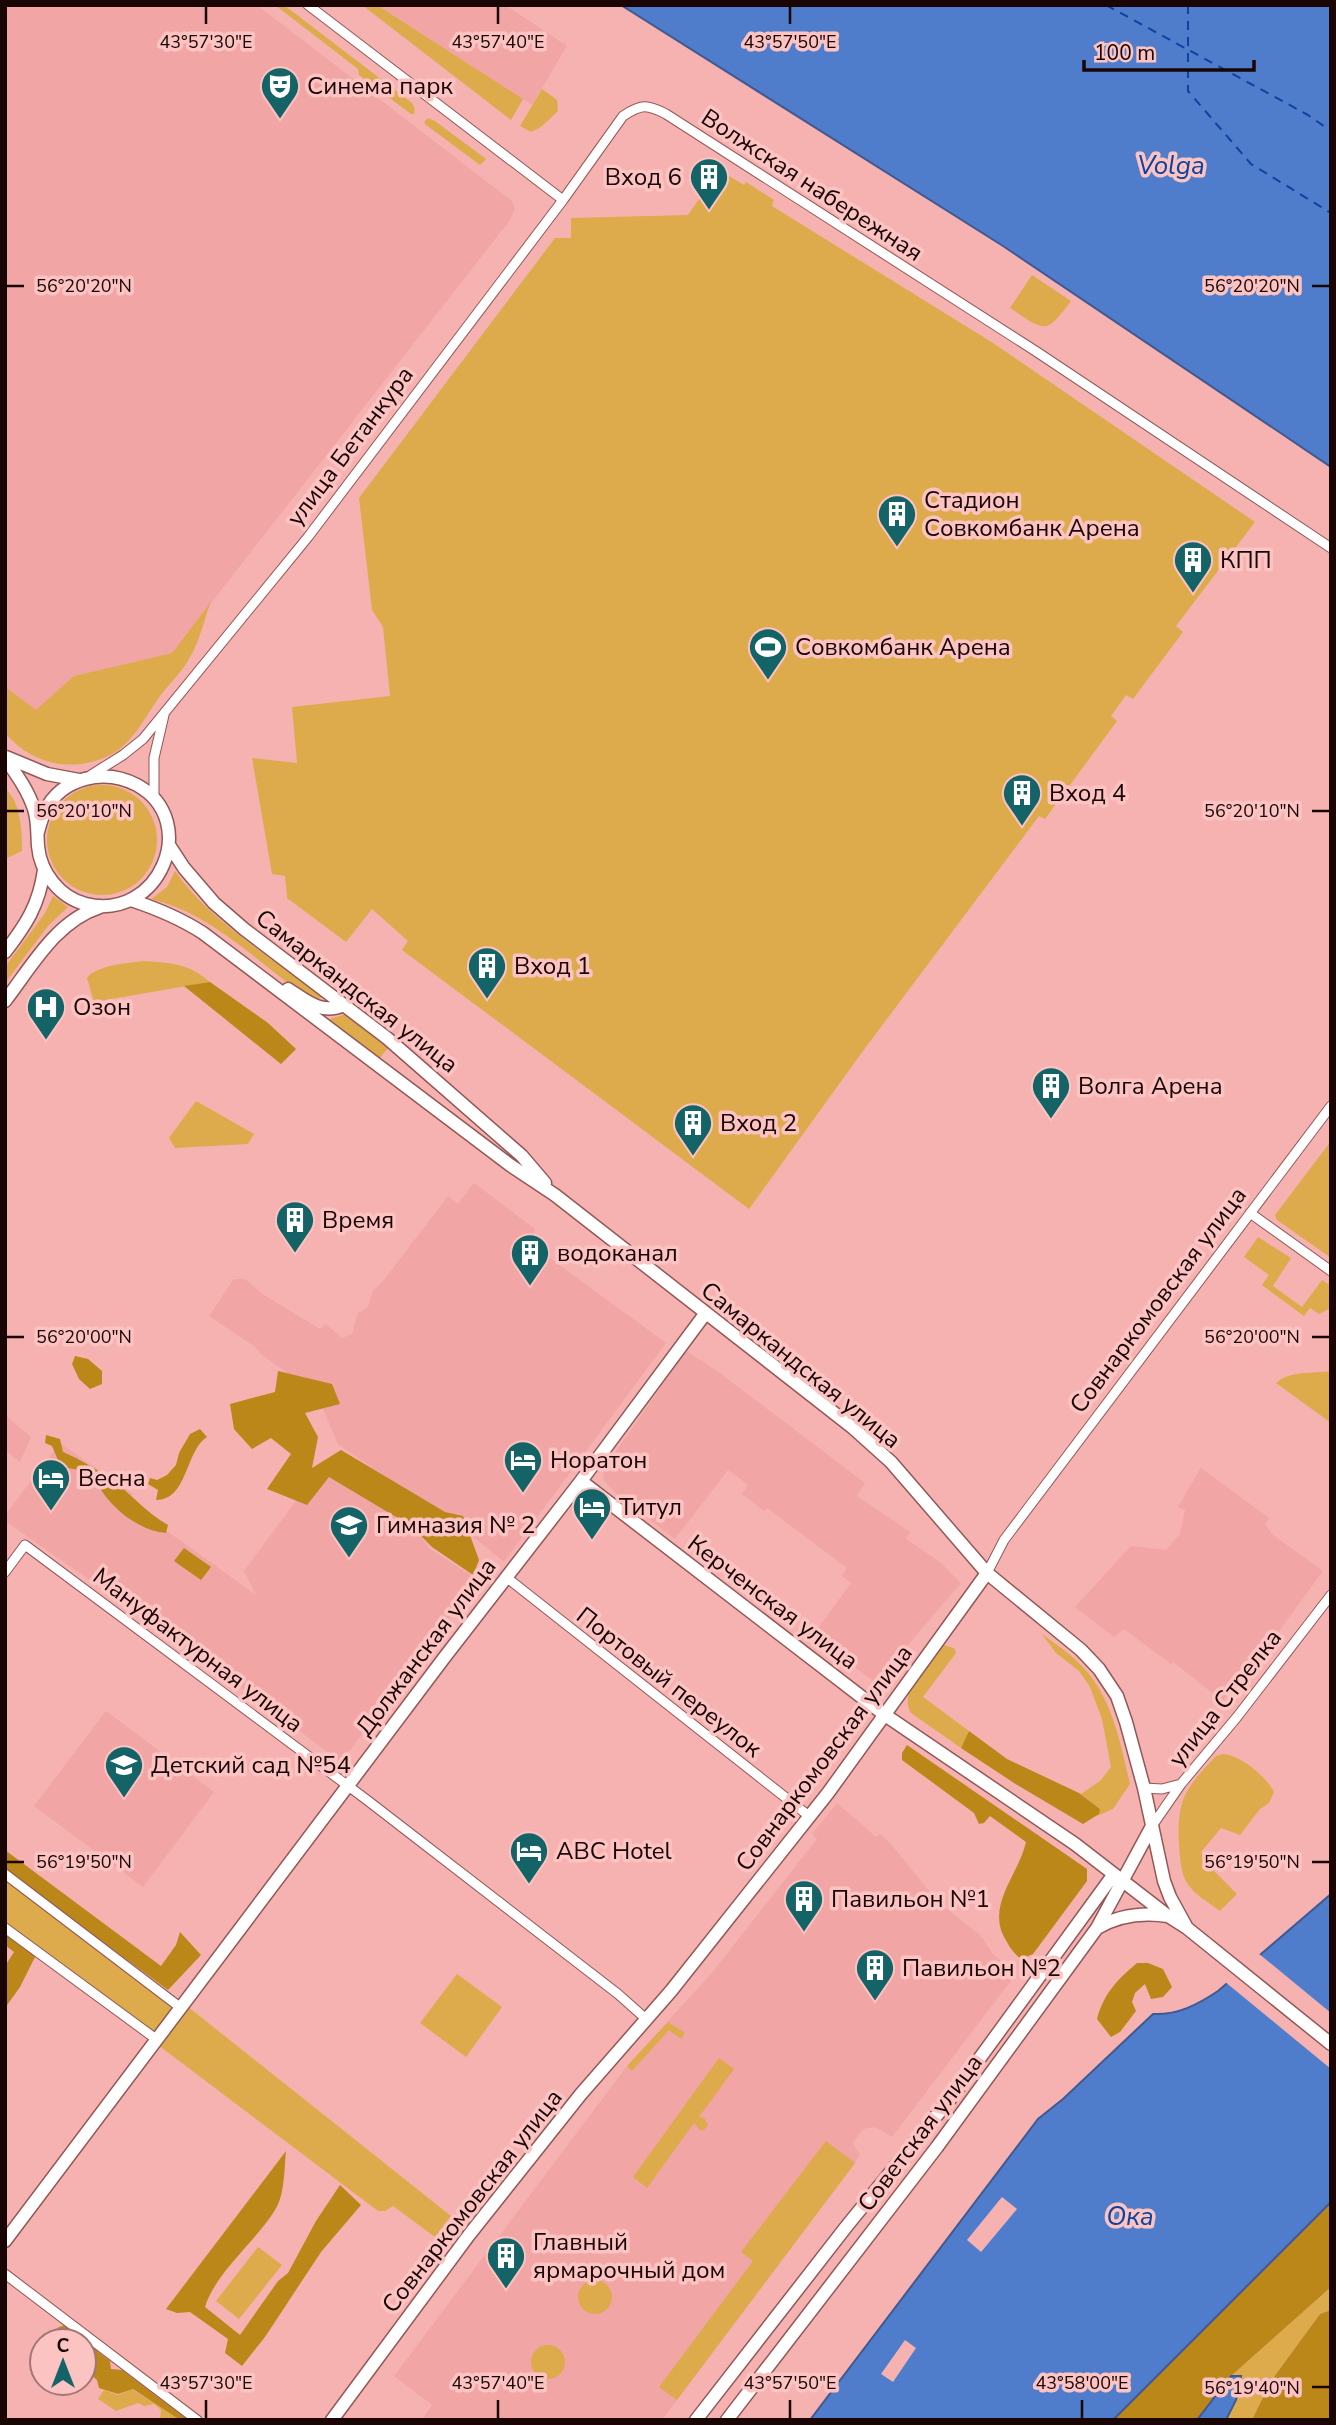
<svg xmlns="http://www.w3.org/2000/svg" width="1336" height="2425" font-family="'Nunito Sans',sans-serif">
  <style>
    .built { fill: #f1a5a4 }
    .green { fill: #ddab4c }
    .forest { fill: #ba8718 }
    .water { fill: #507dcb; stroke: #405990; stroke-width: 2 }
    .pier { fill: #f6b2b0 }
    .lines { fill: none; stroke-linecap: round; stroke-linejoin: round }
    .ferry { stroke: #0b43a0; stroke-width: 2; stroke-dasharray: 9 7; stroke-linecap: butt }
    .street-casing { stroke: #935756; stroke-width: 11 }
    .secondary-casing { stroke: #935756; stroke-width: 15 }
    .street { stroke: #fff; stroke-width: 9 }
    .secondary { stroke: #fff; stroke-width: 12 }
    .ticks { fill: none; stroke: #1a0505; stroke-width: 2.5 }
    .labels { text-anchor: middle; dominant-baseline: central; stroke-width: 7; stroke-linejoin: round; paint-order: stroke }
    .poi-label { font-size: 24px; fill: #1a0505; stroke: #fbc3c1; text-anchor: start }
    .street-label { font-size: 24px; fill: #1a0505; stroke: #fbc3c1 }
    .water-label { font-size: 26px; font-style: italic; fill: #0b43a0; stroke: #fbc3c1 }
    .ticks-label { font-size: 18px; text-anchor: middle; fill: #1a0505; stroke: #fbc3c1; stroke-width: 7; stroke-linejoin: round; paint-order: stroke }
  </style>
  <rect width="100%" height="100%" fill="#f6b2b0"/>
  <path class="built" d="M5 5H257L512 201 515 209 510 220 172 653 74 676 36 711 5 687Z
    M377 5H505L567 46 532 105Z
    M474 1183 535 1229 531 1238 551 1250 547 1256 666 1343 504 1562 477 1540 338 1444 317 1395 261 1354 254 1346 209 1316 234 1279H245L264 1295 320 1329 326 1324 342 1338 352 1334 358 1313 368 1307 373 1291 384 1280 448 1196 458 1204Z
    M686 1351 717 1371 865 1483 857 1496 910 1532 906 1539 940 1562 961 1583 901 1653 878 1684 829 1649 813 1635 851 1583 842 1576 847 1568 767 1508 764 1511 742 1494 748 1485 735 1475 728 1470 675 1539 618 1495 604 1481 603 1470Z
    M5 1415 31 1437 20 1462 5 1450Z
    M60 1443 133 1494 128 1503 256 1595 244 1571 322 1466 421 1536 429 1548 478 1580 341 1762 206 1661 5 1521V1515Z
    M1201 1468 1269 1518 1265 1524 1273 1535 1323 1571 1239 1685 1236 1683 1223 1701 1173 1662 1171 1664 1124 1629 1114 1637 1075 1607 1131 1546 1166 1550 1180 1534 1185 1510 1178 1507Z
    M106 1711 214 1792 143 1887 34 1806Z
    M837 1803 876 1837 880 1834 891 1844 938 1902 981 1936 992 1953 1016 1974 892 2137 875 2127 863 2129 853 2143 860 2155 855 2163 662 2420H422L432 2405 394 2376 627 2066 711 1974 817 1839 812 1834Z"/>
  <path class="green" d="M275 5H284L412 103 415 109 414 114H411L359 75 358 69Z
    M362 5H377L523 99 511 120Z
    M542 89 557 100 558 111 541 127 531 132 520 126Z
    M428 118 435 121 486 159 480 165 426 125 424 122Z
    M719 170 744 185 746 182 774 200 772 206 993 343 1255 522 1176 626 1183 632 1133 699 1126 695 1111 716 1117 721 1045 819 1039 816 860 1055 749 1209 402 950 408 941 372 909 346 942 287 898 285 876 272 874 252 758 297 763 292 707 390 696 383 627 372 610 359 498 555 238H571V218L688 215Z
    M1032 275 1071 301C1045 336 1045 331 1010 308Z
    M211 602C204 619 200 641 190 657 183 671 170 683 160 696 147 714 133 743 112 754 74 774 32 765 5 733V687L36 710 74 676 172 653Z
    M47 840a55 55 0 1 1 110 0a55 55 0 1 1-110 0Z
    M5 788C21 803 22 830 22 851L5 859Z
    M175 871C212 924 273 957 322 997L317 1000 305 996C257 961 210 913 151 899L167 887Z
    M53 896 68 907 48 926 5 983V967L45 913Z
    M143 961C172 963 188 963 210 982L94 1002 87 978C96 965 129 963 143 961Z
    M346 1014 388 1048 379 1059 327 1020Z
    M196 1101 254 1134 248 1144 175 1148 169 1138Z
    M1331 1141V1258L1277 1220 1275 1215Z
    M1258 1237 1291 1258 1273 1286 1302 1307 1322 1280 1331 1286V1308L1319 1314 1310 1308 1304 1316 1262 1285 1269 1275 1244 1257Z
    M1331 1371V1423L1276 1383C1291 1370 1312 1374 1331 1371Z
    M1041 1633C1054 1643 1068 1652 1080 1664 1112 1696 1120 1741 1130 1784L1113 1809 1097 1816 1100 1809 1081 1794 1100 1781 1111 1767 1102 1719 1090 1687 1079 1671 1056 1653Z
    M944 1645 954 1648 956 1653 923 1697 969 1731 961 1748 911 1713C897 1693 931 1661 944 1645Z
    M1223 1754C1240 1755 1266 1776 1274 1792L1269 1803 1260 1809 1240 1835 1221 1828 1201 1852 1215 1872 1237 1894 1220 1911C1208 1902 1195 1895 1187 1883 1181 1874 1180 1857 1179 1846 1177 1799 1184 1790 1216 1756Z
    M5 1870 167 1994 192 2010 451 2216 435 2237 393 2206 385 2211H378L158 2045 5 1934Z
    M457 1974 502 2007 466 2057 420 2023Z
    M668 2022 685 2033 681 2039 669 2030 632 2071 627 2066Z
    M719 2058 734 2069 699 2117 704 2118 708 2125 704 2130H700L694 2123 647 2188 633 2177Z
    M826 2141 855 2163 677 2400 659 2387 753 2261 741 2252Z
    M258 2247 282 2265 239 2319 216 2301Z
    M578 2297a17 17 0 1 1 34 0a17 17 0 1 1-34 0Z
    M1331 2287V2310L1320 2314 1271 2381 1252 2420H1226L1236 2400 1241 2376H1231Z
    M531 2362a17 17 0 1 1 34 0a17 17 0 1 1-34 0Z
    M132 2389 177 2418 160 2420 161 2410 154 2404 144 2406 138 2403 116 2411 98 2399 104 2390 118 2395Z"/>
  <path class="forest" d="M210 982 268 1023 296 1049 281 1064 184 986Z
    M75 1356 88 1359 102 1371V1384L90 1389 79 1379 72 1364Z
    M278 1371 332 1384 340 1404 305 1413 318 1437 312 1468 341 1450 445 1512 463 1516 479 1560 473 1575 432 1547 411 1526 329 1477 307 1505 267 1489 291 1454 271 1438 252 1449 234 1429 230 1404 275 1392Z
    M200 1429 207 1437C185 1451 188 1500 156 1500L158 1490 148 1484 150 1478 157 1480 167 1475 176 1465 179 1453 190 1434Z
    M46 1435 60 1439 63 1452C82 1460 99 1471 116 1483 134 1497 148 1514 168 1525L166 1533C138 1531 105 1504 95 1478L80 1470 61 1467 52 1446 45 1443Z
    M184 1548 211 1567 201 1580 174 1561Z
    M969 1731 1007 1759 1079 1793 1100 1809 1099 1814 1083 1824 1014 1783 961 1748Z
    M907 1745 1087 1869V1881L1033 1954 1021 1959C1013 1953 1009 1946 1004 1937 987 1904 1019 1874 1026 1842L990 1816 984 1823 979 1824 974 1813 902 1760V1753Z
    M5 1850 161 1966 176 1945 180 1932 201 1955 168 1990 5 1870Z
    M5 1932 39 1949 20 1987 5 2008V1966L14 1952 5 1945Z
    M1137 1963H1148L1163 1969 1172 1987 1163 1997 1151 1999 1145 1984 1135 1993 1132 2002 1136 2011 1120 2032 1111 2037 1097 2019C1104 1993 1117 1980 1137 1963Z
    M286 2151C284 2169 285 2195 275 2210 257 2240 215 2273 205 2307L240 2335 278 2281 288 2273 316 2221 340 2185 361 2205 321 2252 265 2337 242 2366 225 2353 228 2339 190 2312 177 2313 166 2309Z
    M1331 2202V2287L1231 2376 1197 2420H1113Z
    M1331 2310V2420H1252L1271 2381 1320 2314Z
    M67 2324 74 2329 76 2336H83L97 2345 98 2352 110 2361 111 2369 122 2370 188 2420H180L133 2389 118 2394 99 2388 97 2380 86 2371 84 2341 56 2339 57 2328Z"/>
  <path class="water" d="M621 5H1331V467L1003 246Z
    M1331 1894V2202L1113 2420H810L1038 2119 1063 2099 1153 2014C1178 2015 1197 2005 1218 1991Z
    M1231 2376H1241L1236 2400 1226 2420H1197Z"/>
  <path class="pier" d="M1258 1953 1331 2013V2069L1224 1981Z
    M1002 2197 1017 2209 981 2252 967 2240Z
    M905 2340 916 2348 893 2382 881 2374Z"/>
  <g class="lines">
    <path class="ferry" d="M1106 5 1308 115 1331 131
      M1188 5V91L1251 164 1331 213"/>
    <g class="street-casing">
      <path id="street" d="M308 5 563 200
        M91 775 123 755 143 739 308 537 563 200 623 116C641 104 647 104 666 114L1037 352 1331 548
        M154 799V758L164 715
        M1250 1213 1331 1271
        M5 1572 25 1545 367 1800 618 1994 645 2018
        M987 1573 1004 1540 1331 1106
        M506 1577 809 1816
        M1144 1788 1162 1789 1181 1784
        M1152 1826 1181 1784 1237 1717 1331 1595
        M5 1874 181 2008
        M5 1928 156 2039
        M5 2274 197 2420"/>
    </g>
    <g class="secondary-casing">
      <path id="secondary" d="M6 757 47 774 79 780
        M5 758C16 774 28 790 34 809 38 821 37 833 38 846 40 872 60 898 86 904 159 922 202 821 137 785 105 768 62 777 45 811 42 817 40 825 38 832
        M169 845 184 868 214 903 244 929 387 1038 522 1156 545 1183
        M131 900C158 909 180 918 203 933L510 1165 555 1195 852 1427 891 1462 987 1573 1081 1650 1099 1669 1117 1696 1126 1722 1144 1788 1164 1881 1170 1897 1187 1928
        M5 952C26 925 39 905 44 870
        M288 989C307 1001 321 1015 344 1005
        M5 1001C32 966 56 921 100 907
        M581 1481 885 1715 1075 1844 1168 1916 1187 1928 1331 2044
        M1097 1928 1152 1826
        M5 2241 444 1658 581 1481 705 1314
        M332 2420 469 2235 581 2094 671 1991 828 1793 987 1573
        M696 2420 846 2227 950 2099 1114 1874
        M727 2420 937 2147 1097 1928C1119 1915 1142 1912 1168 1916"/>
    </g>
    <use href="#street" class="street"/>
    <use href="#secondary" class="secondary"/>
  </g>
  <path class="ticks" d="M206 7V24M498 7V24M790 7V24M7 286H24M1312 286H1329M7 811H24M1312 811H1329M7 1337H24M1312 1337H1329M7 1862H24M1312 1862H1329M1312 2387H1329M206 2400V2418M498 2400V2418M790 2400V2418M1082 2400V2418"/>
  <defs>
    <g id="theatre-pin" transform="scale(2.0125)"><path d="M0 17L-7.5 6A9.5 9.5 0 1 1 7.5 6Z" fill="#136367" stroke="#fbc3c1"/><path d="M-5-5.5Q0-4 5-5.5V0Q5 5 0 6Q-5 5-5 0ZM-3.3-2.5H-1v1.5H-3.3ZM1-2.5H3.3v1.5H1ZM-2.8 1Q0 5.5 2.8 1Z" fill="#fff"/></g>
    <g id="building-pin" transform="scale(2.0125)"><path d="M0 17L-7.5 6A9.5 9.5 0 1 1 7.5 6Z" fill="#136367" stroke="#fbc3c1"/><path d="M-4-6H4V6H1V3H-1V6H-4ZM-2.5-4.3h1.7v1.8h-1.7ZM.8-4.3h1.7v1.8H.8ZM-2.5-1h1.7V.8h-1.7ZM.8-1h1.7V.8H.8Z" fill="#fff"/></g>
    <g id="stadium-pin" transform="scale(2.0125)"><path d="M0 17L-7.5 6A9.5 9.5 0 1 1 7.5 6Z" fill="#136367" stroke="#fbc3c1"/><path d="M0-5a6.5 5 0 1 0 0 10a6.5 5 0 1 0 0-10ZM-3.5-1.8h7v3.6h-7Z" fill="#fff"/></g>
    <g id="hospital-pin" transform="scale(2.0125)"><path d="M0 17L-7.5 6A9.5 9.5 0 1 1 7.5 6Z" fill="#136367" stroke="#fbc3c1"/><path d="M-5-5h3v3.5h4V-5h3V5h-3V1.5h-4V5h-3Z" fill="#fff"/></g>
    <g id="hotel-pin" transform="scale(2.0125)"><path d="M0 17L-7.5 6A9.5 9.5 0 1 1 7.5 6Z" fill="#136367" stroke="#fbc3c1"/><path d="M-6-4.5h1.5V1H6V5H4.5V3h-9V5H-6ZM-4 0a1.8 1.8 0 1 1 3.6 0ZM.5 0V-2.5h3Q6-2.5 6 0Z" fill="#fff"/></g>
    <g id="school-pin" transform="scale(2.0125)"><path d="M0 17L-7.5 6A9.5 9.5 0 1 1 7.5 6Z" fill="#136367" stroke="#fbc3c1"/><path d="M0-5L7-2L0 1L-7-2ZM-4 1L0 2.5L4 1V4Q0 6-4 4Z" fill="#fff"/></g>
  </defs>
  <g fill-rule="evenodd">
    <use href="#theatre-pin" x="280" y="86"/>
    <use href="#building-pin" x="709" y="177"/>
    <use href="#building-pin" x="897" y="514"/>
    <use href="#building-pin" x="1193" y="560"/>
    <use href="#stadium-pin" x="768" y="647"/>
    <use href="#building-pin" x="1022" y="793"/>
    <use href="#building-pin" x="487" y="966"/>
    <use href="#hospital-pin" x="46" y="1007"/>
    <use href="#building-pin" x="1051" y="1086"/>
    <use href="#building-pin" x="693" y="1123"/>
    <use href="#building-pin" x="295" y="1220"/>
    <use href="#building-pin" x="530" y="1253"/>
    <use href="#hotel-pin" x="523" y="1460"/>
    <use href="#hotel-pin" x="51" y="1478"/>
    <use href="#hotel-pin" x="592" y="1507"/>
    <use href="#school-pin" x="349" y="1525"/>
    <use href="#school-pin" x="124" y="1765"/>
    <use href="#hotel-pin" x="529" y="1851"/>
    <use href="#building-pin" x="804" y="1899"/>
    <use href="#building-pin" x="875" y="1968"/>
    <use href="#building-pin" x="506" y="2256"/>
  </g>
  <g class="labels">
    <g class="poi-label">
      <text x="307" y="86">Синема парк</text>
      <text x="682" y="177" text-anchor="end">Вход 6</text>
      <text x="924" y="500">Стадион<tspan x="924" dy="28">Совкомбанк Арена</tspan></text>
      <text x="1220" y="560">КПП</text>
      <text x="795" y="647">Совкомбанк Арена</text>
      <text x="1049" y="793">Вход 4</text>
      <text x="514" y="966">Вход 1</text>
      <text x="73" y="1007">Озон</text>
      <text x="1078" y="1086">Волга Арена</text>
      <text x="720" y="1123">Вход 2</text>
      <text x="322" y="1220">Время</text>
      <text x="557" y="1253">водоканал</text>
      <text x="550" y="1460">Норатон</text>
      <text x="78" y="1478">Весна</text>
      <text x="619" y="1507">Титул</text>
      <text x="376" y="1525">Гимназия № 2</text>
      <text x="151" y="1765">Детский сад №54</text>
      <text x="556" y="1851">ABC Hotel</text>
      <text x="831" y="1899">Павильон №1</text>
      <text x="902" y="1968">Павильон №2</text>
      <text x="533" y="2242">Главный<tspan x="533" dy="28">ярмарочный дом</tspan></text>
    </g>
    <g class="street-label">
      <text transform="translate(812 185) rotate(33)">Волжская набережная</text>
      <text transform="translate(350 446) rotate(-53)">улица Бетанкура</text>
      <text transform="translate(357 991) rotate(38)">Самаркандская улица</text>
      <text transform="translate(1158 1300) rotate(-53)">Совнаркомовская улица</text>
      <text transform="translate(801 1365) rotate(39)">Самаркандская улица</text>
      <text transform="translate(773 1602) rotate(37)">Керченская улица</text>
      <text transform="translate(426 1647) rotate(-53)">Должанская улица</text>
      <text transform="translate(198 1650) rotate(37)">Мануфактурная улица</text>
      <text transform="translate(669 1682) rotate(38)">Портовый переулок</text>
      <text transform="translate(1225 1698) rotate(-52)">улица Стрелка</text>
      <text transform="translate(824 1758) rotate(-53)">Совнаркомовская улица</text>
      <text transform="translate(920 2133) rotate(-53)">Советская улица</text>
      <text transform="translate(472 2201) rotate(-52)">Совнаркомовская улица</text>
    </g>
    <g class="water-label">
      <text x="1171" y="165">Volga</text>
      <text x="1130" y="2216">Ока</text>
    </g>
  </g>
  <g class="ticks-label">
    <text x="206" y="48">43°57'30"E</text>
    <text x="498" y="48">43°57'40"E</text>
    <text x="790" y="48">43°57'50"E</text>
    <text x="84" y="292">56°20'20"N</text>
    <text x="1252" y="292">56°20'20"N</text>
    <text x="84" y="817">56°20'10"N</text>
    <text x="1252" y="817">56°20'10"N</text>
    <text x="84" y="1343">56°20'00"N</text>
    <text x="1252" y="1343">56°20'00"N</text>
    <text x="84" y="1868">56°19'50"N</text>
    <text x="1252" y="1868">56°19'50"N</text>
    <text x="206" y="2389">43°57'30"E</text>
    <text x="498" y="2389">43°57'40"E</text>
    <text x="790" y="2389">43°57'50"E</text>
    <text x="1082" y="2389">43°58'00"E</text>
    <text x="1252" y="2394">56°19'40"N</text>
  </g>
  <rect width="1336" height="2425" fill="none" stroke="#1a0505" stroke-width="14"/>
  <g transform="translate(63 2362)"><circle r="33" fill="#fbc3c1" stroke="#a17776" stroke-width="2"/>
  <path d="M0-5L12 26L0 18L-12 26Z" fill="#136367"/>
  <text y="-10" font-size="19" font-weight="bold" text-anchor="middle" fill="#1a0505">С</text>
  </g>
  <path d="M1084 60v10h170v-10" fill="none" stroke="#1a0505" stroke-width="3.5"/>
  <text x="1094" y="60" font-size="21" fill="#1a0505" stroke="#fbc3c1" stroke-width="5" paint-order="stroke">100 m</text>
</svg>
